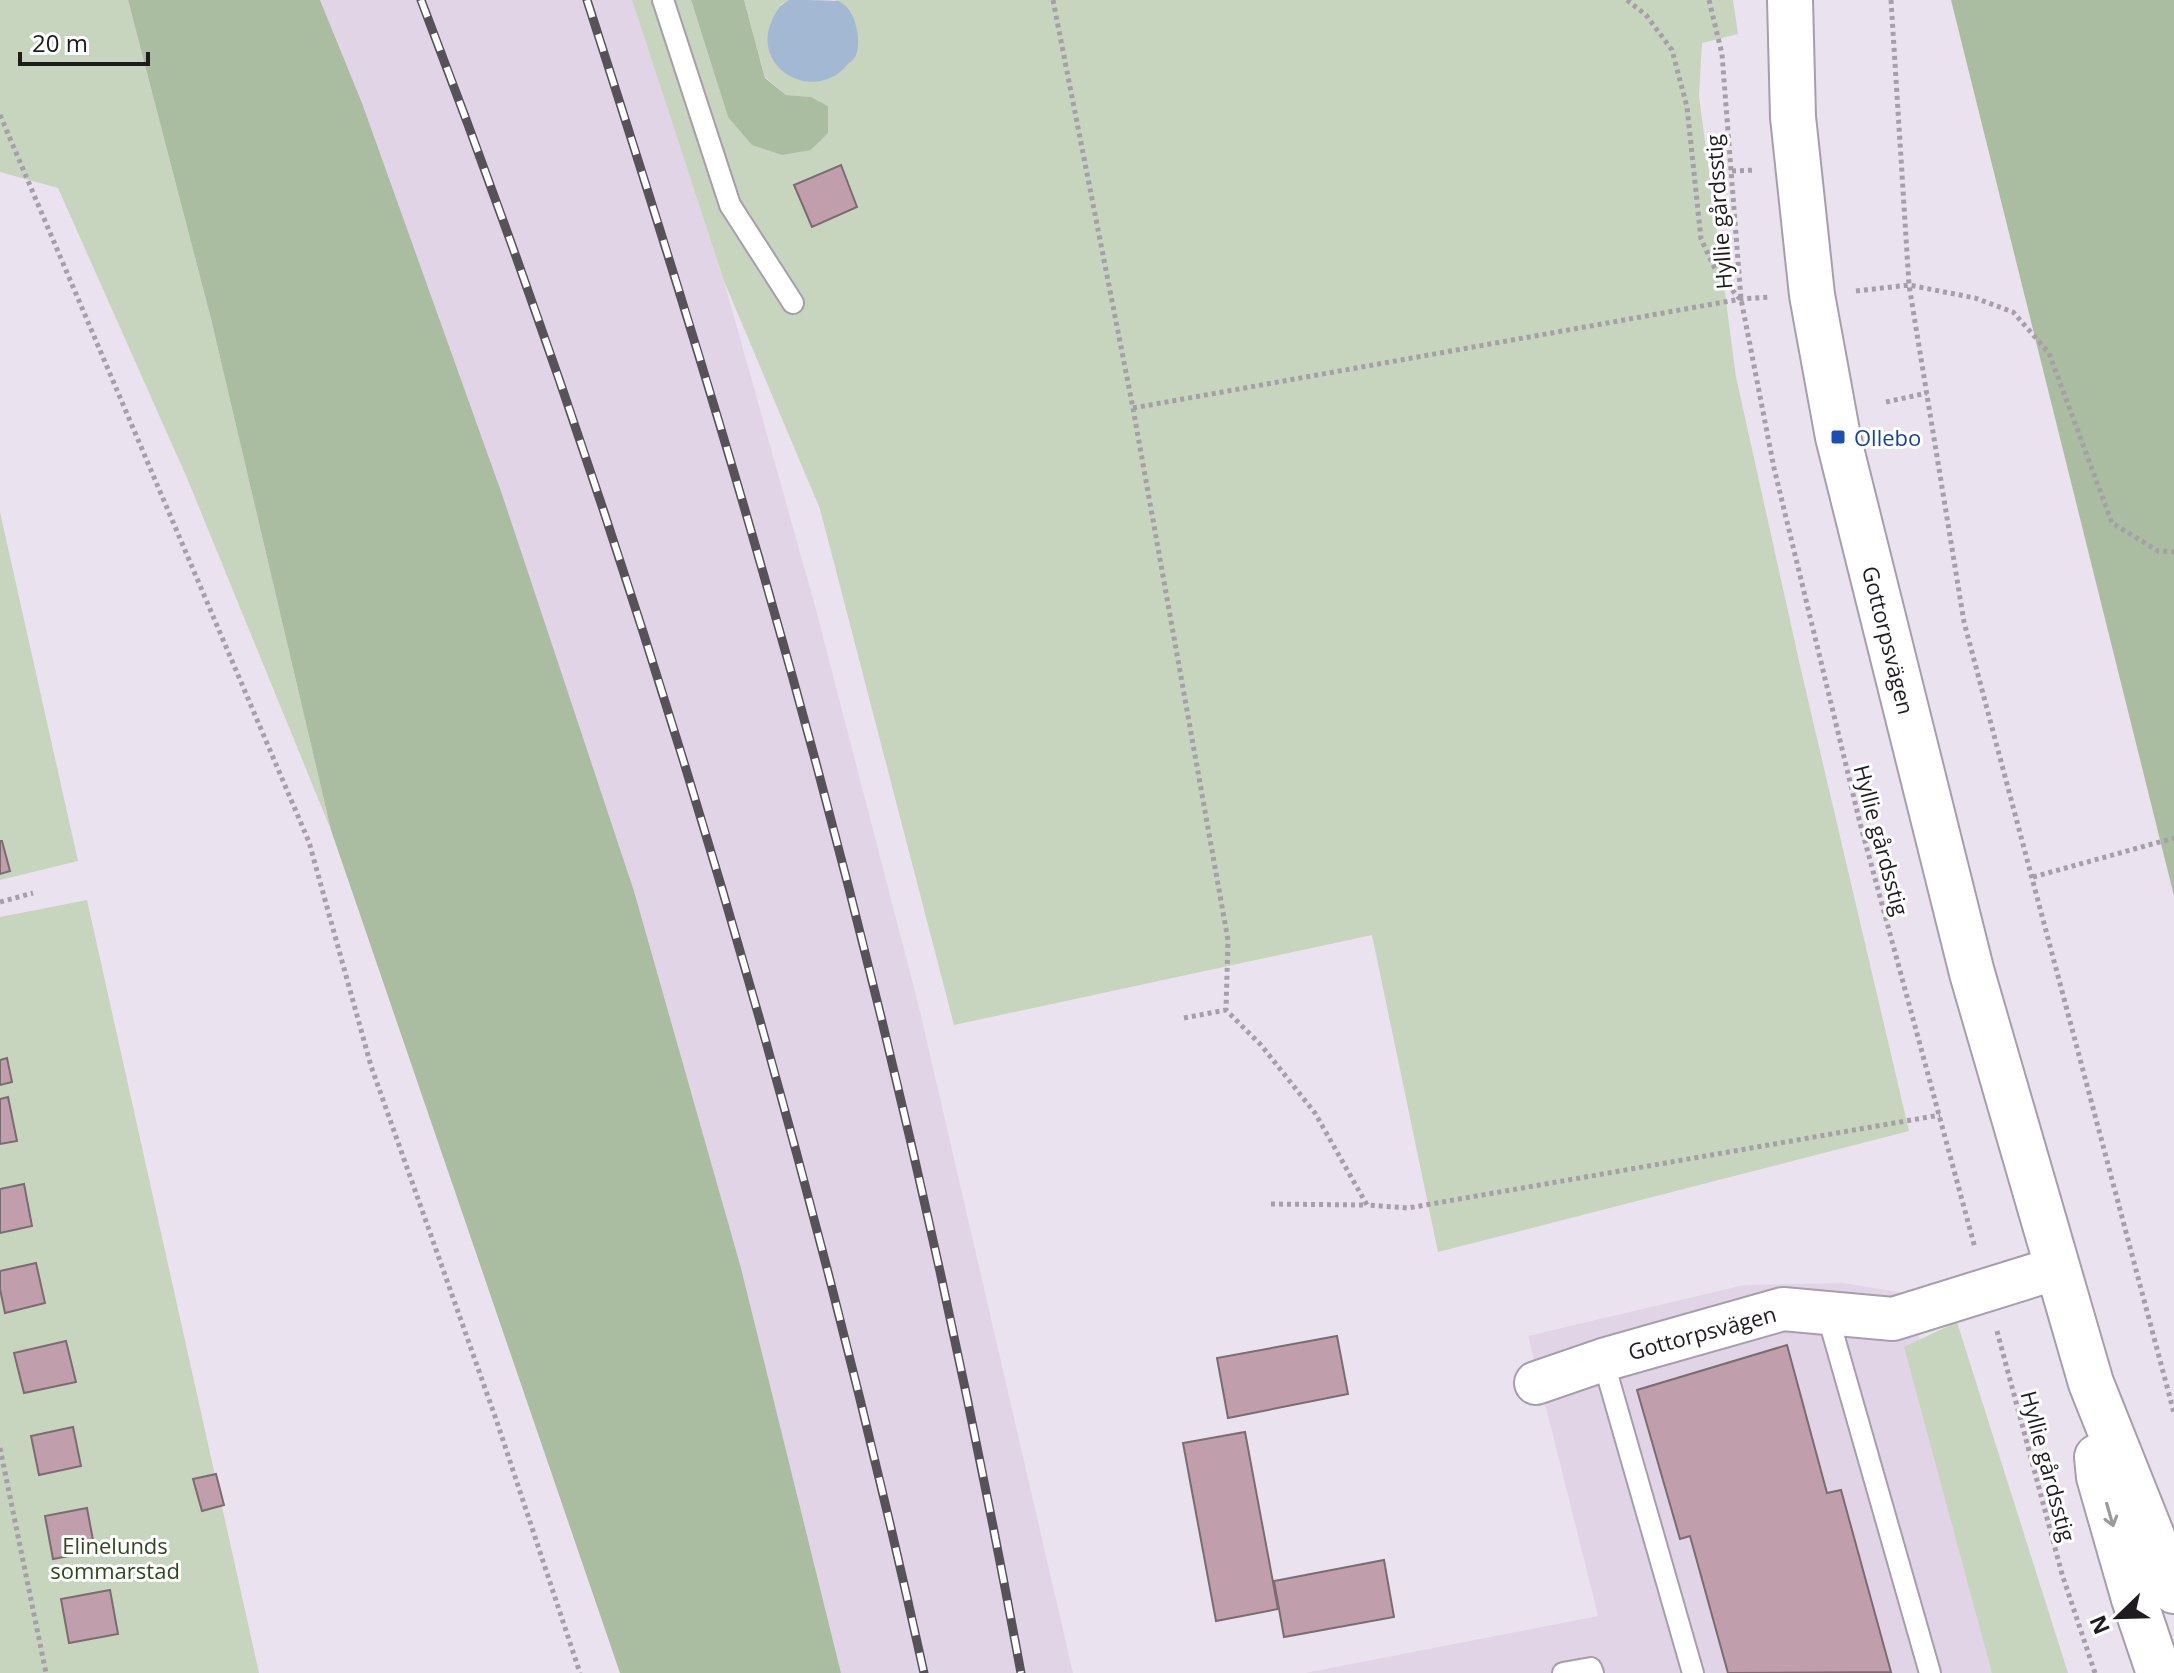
<svg xmlns="http://www.w3.org/2000/svg" width="2174" height="1673" font-family="'Open Sans',sans-serif">
  <style>
    .built { fill: #e1d4e7 }
    .green { fill: #c7d4be }
    .forest { fill: #abbda0 }
    .water { fill: #a3b8d3 }
    .building { fill: #c19eab; stroke: #7a6c71; stroke-width: 2 }
    .lines { fill: none; stroke-linecap: round; stroke-linejoin: round }
    .lane-casing { stroke: #a69eaa; stroke-width: 24 }
    .street-casing { stroke: #a69eaa; stroke-width: 46 }
    .secondary-casing { stroke: #a69eaa; stroke-width: 48 }
    .path { stroke: #a69fa9; stroke-width: 5; stroke-dasharray: 4 4; stroke-linecap: butt }
    .lane { stroke: #fff; stroke-width: 20 }
    .street { stroke: #fff; stroke-width: 42 }
    .secondary { stroke: #fff; stroke-width: 44 }
    .rail-casing { stroke: #575259; stroke-width: 9 }
    .rail { stroke: #fff; stroke-width: 6; stroke-dasharray: 18; stroke-linecap: butt }
    .oneway { stroke: #9a999b }
    .transit-dot { fill: #1a4fb4; stroke: #fff; stroke-width: 3 }
    .labels { text-anchor: middle; dominant-baseline: central; stroke-width: 6; stroke-linejoin: round; paint-order: stroke }
    .street-label { font-size: 22px; fill: #1f1c20; stroke: #fff }
    .transit-label { font-size: 22px; fill: #164399; stroke: #fff; text-anchor: start }
    .park-label { font-size: 22px; fill: #2f481d; stroke: #fff }
  </style>
  <rect width="100%" height="100%" fill="#ebe2ef"/>
  <path class="built" d="M320 0H632L724 281 815 606 919 1007 1073 1673H841L741 1268 634 891 502 494 362 103Z
    M1843 1283 1905 1293 2028 1673H1305L1598 1616 1528 1336 1744 1285Z"/>
  <path class="green" d="M0 0H128L211 319 331 830 187 478 58 188 0 172Z
    M632 0H691L728 117 811 150 827 133 828 106 811 97 786 95 765 77 744 0H789L780 5H845L835 0H1733L1738 34 1702 43 1699 96 1736 377 1801 670 1909 1131 1438 1252 1372 935 954 1025 820 509 724 281Z
    M0 512 78 861 0 880Z
    M87 900 259 1673H0V917Z
    M1957 1322 2068 1673H1992L1904 1347Z"/>
  <path class="forest" d="M128 0H320L362 103 502 494 634 891 741 1268 841 1673H620L331 830 211 319Z
    M691 0H744L765 78 786 95 811 97 828 106V133L811 150 782 155 752 145 728 117Z
    M1951 0H2174V896Z"/>
  <path class="water" d="M789 0C803 0 824 0 838 1 855 7 862 39 856 55 855 59 851 61 848 64 814 106 748 67 773 18 778 9 780 5 789 0Z"/>
  <path class="building" d="M841 165 857 207 812 227 794 185Z
    M0 841H2L10 871 0 874Z
    M7 1058 12 1082 0 1085V1060Z
    M8 1097 17 1141 0 1144V1099Z
    M24 1184 32 1226 0 1233V1189Z
    M36 1263 45 1303 5 1313 0 1289V1271Z
    M1337 1336 1348 1394 1228 1418 1217 1358Z
    M66 1341 76 1382 24 1393 14 1353Z
    M1787 1345 1827 1493 1841 1490 1891 1672 1728 1673 1690 1536 1680 1539 1637 1390Z
    M73 1427 81 1466 39 1475 31 1436Z
    M1245 1432 1278 1609 1216 1621 1183 1443Z
    M216 1474 224 1505 202 1511 193 1479Z
    M87 1508 95 1551 53 1559 45 1516Z
    M1384 1560 1394 1617 1284 1637 1274 1581Z
    M110 1590 118 1634 69 1643 61 1599Z"/>
  <g class="lines">
    <g class="lane-casing">
      <path id="lane" d="M663 0 730 205 793 303
        M1827 1313 1930 1673
        M1603 1360 1693 1673
        M1563 1673 1591 1668 1593 1673"/>
    </g>
    <g class="street-casing">
      <path id="street" d="M1536 1383 1603 1360 1783 1309 1893 1319 2057 1268"/>
    </g>
    <g class="secondary-casing">
      <path id="secondary" d="M1790 0 1793 117 1812 295 1838 437 1972 973 2091 1383 2174 1591
        M2097 1457 2099 1477 2134 1599 2159 1673"/>
    </g>
    <path class="path" d="M1053 0 1133 408 1228 940 1226 1010 1261 1045 1315 1113 1367 1205 1408 1208 1940 1115
      M1627 0 1646 15 1672 50 1687 107 1701 239 1717 273 1740 299
      M1709 0 1722 54 1741 299 1774 468 1860 823 1975 1248
      M1891 0 1909 285 1964 622 2174 1413
      M0 115 309 842 371 1066 497 1422 580 1673
      M1732 171 1755 170
      M1856 291 1909 285 1975 298 2013 312 2049 353 2112 523 2158 551 2174 552
      M1886 402 1927 393
      M1133 408 1741 299 1770 297
      M2033 877 2174 838
      M0 902 33 893
      M1184 1018 1226 1010
      M1271 1204 1366 1205
      M1997 1331 2062 1574 2095 1673
      M0 1448 46 1673"/>
    <use href="#lane" class="lane"/>
    <use href="#street" class="street"/>
    <use href="#secondary" class="secondary"/>
    <g class="rail-casing">
      <path id="rail" d="M421 0C630 545 798 1103 924 1673
        M587 0C650 196 712 392 768 590 870 946 954 1309 1021 1673"/>
    </g>
    <use href="#rail" class="rail"/>
  </g>
  <defs><path id="oneway-shaft" d="M-6 0H5M1.5-3L5.5 0L1.5 3" fill="none" stroke-width="1.6" stroke-linecap="round" stroke-linejoin="round" transform="scale(2)"/></defs>
  <use class="oneway" href="#oneway-shaft" transform="translate(2110 1515) rotate(74)"/>
  <rect class="transit-dot" x="1830" y="429" width="16" height="16" rx="4"/>
  <g class="labels">
    <g class="street-label">
      <text transform="translate(1718 212) rotate(-94)">Hyllie gårdsstig</text>
      <text transform="translate(1889 640) rotate(76)">Gottorpsvägen</text>
      <text transform="translate(1882 840) rotate(75)">Hyllie gårdsstig</text>
      <text transform="translate(1702 1332) rotate(-15)">Gottorpsvägen</text>
      <text transform="translate(2049 1466) rotate(75)">Hyllie gårdsstig</text>
    </g>
    <g class="transit-label">
      <text x="1854" y="437">Ollebo</text>
    </g>
    <g class="park-label">
      <text x="115" y="1545">Elinelunds<tspan x="115" dy="25">sommarstad</tspan></text>
    </g>
  </g>
  <g transform="translate(2118 1617) rotate(247)" stroke="#ffffff" stroke-width="6" paint-order="stroke">
  <path d="M0-6L14 30L0 20L-14 30Z" fill="#1f1c20"/>
  <text y="-12" font-size="22" font-weight="bold" text-anchor="middle" fill="#1f1c20">N</text>
  </g>
  <path d="M20 52v12h128v-12" fill="none" stroke="#1f1c20" stroke-width="4"/>
  <text x="32" y="52" font-size="24" fill="#1f1c20" stroke="#ffffff" stroke-width="6" paint-order="stroke">20 m</text>
</svg>
